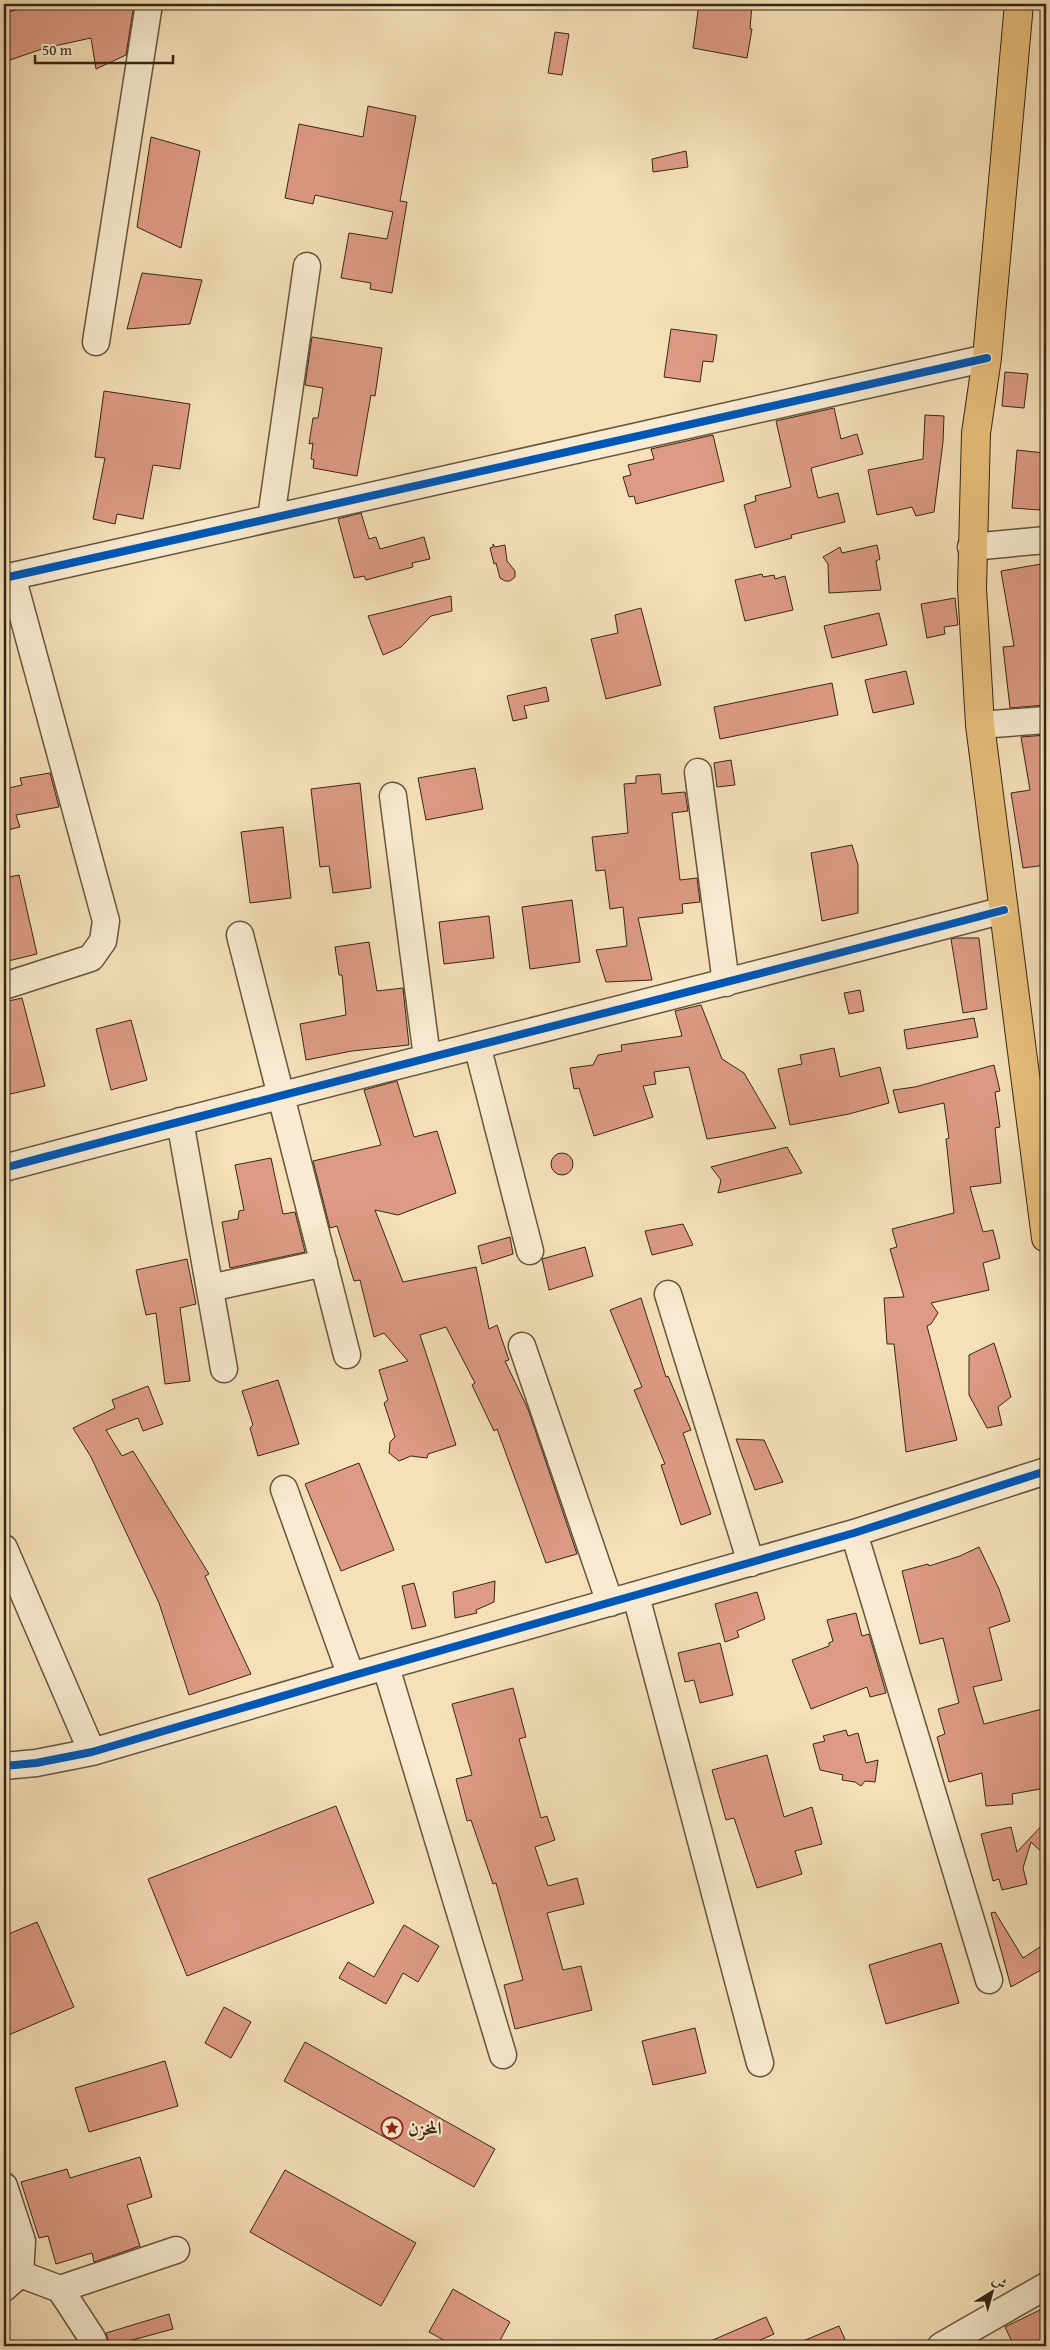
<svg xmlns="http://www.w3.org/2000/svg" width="1050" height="2350" font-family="'Gentium Book Plus',Amiri,serif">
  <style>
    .building { fill: #dd9a84; stroke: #362713 }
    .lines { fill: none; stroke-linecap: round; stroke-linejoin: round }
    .minor-casing { stroke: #66553c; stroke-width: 29 }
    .major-casing { stroke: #362713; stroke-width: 30 }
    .minor { stroke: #f8ebd1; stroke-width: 26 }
    .major { stroke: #eac07c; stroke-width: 28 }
    .cycleway-casing { stroke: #f8ebd1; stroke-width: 11 }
    .cycleway { stroke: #0057b8; stroke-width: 8 }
    .labels { text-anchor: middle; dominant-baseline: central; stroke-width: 4.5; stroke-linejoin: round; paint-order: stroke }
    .poi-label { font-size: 19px; font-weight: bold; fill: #362713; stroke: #f8ebd1; text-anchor: start }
  </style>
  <rect width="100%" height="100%" fill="#f5e0b8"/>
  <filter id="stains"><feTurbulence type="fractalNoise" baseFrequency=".004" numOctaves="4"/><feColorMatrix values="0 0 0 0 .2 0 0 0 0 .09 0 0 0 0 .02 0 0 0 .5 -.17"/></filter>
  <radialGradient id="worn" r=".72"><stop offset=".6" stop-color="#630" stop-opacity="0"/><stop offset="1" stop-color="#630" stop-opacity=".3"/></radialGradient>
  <path class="building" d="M39 4H134L126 55 96 69 91 38 45 48 4 62V13Z
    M699 4H752L750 29H752L747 58 693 48Z
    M555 32 569 34 562 75 548 73Z
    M368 106 416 116 400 201 407 202 392 293 370 289 371 283 341 278 349 233 387 239 393 212 315 195 313 204 285 198 299 124 363 137Z
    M151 137 200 151 181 248 137 227Z
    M686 151 688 167 653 172 652 159Z
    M142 273 202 280 190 324 127 329Z
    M671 329 717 335 713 362 703 361 700 382 664 377Z
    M312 337 382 348 375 396 371 395 357 476 313 468 314 460 311 459 313 443 309 444 313 418H318L323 388 305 385Z
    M1005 372 1028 374 1024 408 1002 406Z
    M104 391 190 404 180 469 153 465 143 519 117 514 115 524 93 519 105 458 95 457Z
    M834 408 841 439 857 434 863 454 811 468 818 498 838 493 845 522 791 535 792 538 755 548 744 505 756 501 755 496 791 487 776 421Z
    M925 415 944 416 943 442 934 512 916 516 912 507 877 515 868 470 923 459Z
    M713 435 724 481 636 504 634 496 629 497 623 477 631 475 628 465 654 459 651 449Z
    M1017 450 1044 453 1040 510 1012 508Z
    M361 513 369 539 376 537 380 549 424 537 430 559 412 563 413 567 366 580 364 576 354 578 338 519Z
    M493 544 495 547 505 545 507 561 515 571V577L510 581H505L500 578 496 563 494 564 490 548 493 547Z
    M877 545 880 559 876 561 881 590 829 593 828 564 823 557 840 547 842 553Z
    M1041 564 1046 594V705L1010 708 1003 647 1014 646 1001 571Z
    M762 574 763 577 774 575 775 579 785 576 793 610 745 621 735 580Z
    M451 596 452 611 431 616 401 647 383 655 368 616Z
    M955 598 958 625 944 627 945 634 927 638 921 604Z
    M641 608 661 685 606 699 591 639 618 633 615 615Z
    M879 613 887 645 832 658 824 626Z
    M906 671 914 704 873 713 865 680Z
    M832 683 838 715 720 739 714 707Z
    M546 687 549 701 524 706 527 718 513 721 507 696Z
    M1046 735V865L1023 868 1011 793 1030 790 1021 737Z
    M731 760 735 785 717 787 714 763Z
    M475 768 483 809 426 820 418 778Z
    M50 773 59 807 16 815 20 827 4 831V786L8 785 9 788 22 785 20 778Z
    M660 774 662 794 685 792 688 811 672 813 680 880 697 878 700 902 682 904 683 913 638 918 652 980 606 982 596 950 627 946 623 907 610 909 605 870 596 871 592 837 628 833 624 784 636 783V776Z
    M360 783 371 888 333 893 329 866 320 867 311 789Z
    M283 827 291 898 250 903 241 832Z
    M852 845 858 865V913L822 921 811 853Z
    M19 875 37 954 4 962V878Z
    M572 900 580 962 530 969 522 907Z
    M489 916 494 958 444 964 439 922Z
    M956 938H979L987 1009 963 1013 951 939Z
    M369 942 377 991 403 988 409 1045 352 1051 306 1060 300 1024 346 1015 342 975H339L335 947Z
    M860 990 864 1011 849 1014 844 993Z
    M22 998 45 1086 6 1095 4 1086V1002Z
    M701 1005 722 1059 744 1073 776 1128 707 1139 689 1067 654 1072 656 1084 643 1086 653 1117 594 1136 579 1088 574 1089 570 1068 593 1065 598 1055 622 1051 621 1045 682 1036 675 1011Z
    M974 1018 978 1037 907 1049 904 1030Z
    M131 1020 147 1080 111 1090 96 1029Z
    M834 1048 840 1077 880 1067 889 1103 849 1114 790 1125 778 1069 802 1064 800 1055Z
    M994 1065 1000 1091 995 1092 1000 1127 995 1128 1001 1183 970 1187 983 1232 993 1230 1000 1258 983 1263 989 1290 931 1303 938 1313 931 1324 927 1326 957 1440 906 1452 894 1344H887L884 1298 904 1297 890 1249 897 1247 892 1229 954 1213 946 1139 949 1138 944 1103 899 1113 893 1090 915 1087Z
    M397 1081 414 1137 437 1131 456 1193 398 1215 375 1210 403 1282 476 1267 489 1329 497 1325 509 1360 505 1361 528 1409 577 1554 546 1563 497 1429 494 1431 472 1385 475 1383 446 1327 420 1335 456 1445 428 1454 427 1458 411 1456 399 1461 389 1453 390 1442 395 1437 384 1403 388 1400 379 1370 408 1361 384 1333 374 1337 360 1280 354 1281 337 1226 330 1228 313 1161 381 1145 364 1090Z
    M787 1147 802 1173 718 1193 721 1180 711 1167Z
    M551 1164a11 11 0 1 1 22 0a11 11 0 1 1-22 0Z
    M271 1158 283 1214 295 1212 305 1252 230 1268 222 1222 238 1219 239 1211 244 1210 235 1165Z
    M683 1224 693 1245 652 1255 645 1231Z
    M510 1237 513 1254 482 1264 478 1246Z
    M585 1247 593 1276 549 1290 542 1259Z
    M187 1259 196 1304 180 1308 190 1381 165 1384 156 1313 146 1315 136 1270Z
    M641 1298 666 1377 668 1376 691 1430 683 1433 711 1514 681 1525 661 1465 665 1464 634 1390 642 1387 610 1310Z
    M994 1343 1011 1397 998 1407 1002 1425 987 1428 969 1395V1355Z
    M278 1380 299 1444 258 1456 250 1428 253 1425 242 1391Z
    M148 1386 163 1424 143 1431 138 1418 106 1430 122 1456 133 1451 209 1574 205 1576 251 1674 189 1695 159 1603 91 1457 73 1428 115 1408 112 1400Z
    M736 1439 764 1440 783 1482 755 1490Z
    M359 1463 394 1550 341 1571 305 1484Z
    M979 1547 999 1589 1010 1621 989 1628 1002 1680 973 1687 984 1724 1046 1708V1788L1012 1794 1013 1804 986 1806 982 1773 949 1782 937 1737 945 1734 938 1709 959 1703 943 1638 920 1644 902 1571 928 1564 929 1566 960 1556Z
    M495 1581 494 1602 476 1610 477 1613 455 1618 453 1592Z
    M414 1583 426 1626 412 1629 402 1586Z
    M757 1592 765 1619 737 1631 739 1637 725 1642 715 1604Z
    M856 1613 862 1636 869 1634 886 1693 870 1697 867 1687 811 1709 792 1660 829 1646V1643L833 1641 827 1620Z
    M720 1643 733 1695 700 1703 694 1680 685 1682 678 1653Z
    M513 1688 526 1737 519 1739 541 1818 547 1816 555 1840 535 1847 548 1886 577 1878 584 1904 547 1913 563 1970 581 1966 592 2010 515 2029 504 1985 523 1980 496 1883 493 1884 471 1820 467 1821 456 1779 472 1775 452 1704Z
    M846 1730 848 1736 858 1733 866 1763 878 1760 875 1782 865 1781 861 1786 855 1782 842 1780 843 1775 820 1770 813 1744 825 1741 823 1736Z
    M767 1755 784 1817 812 1807 822 1844 795 1851 802 1874 757 1888 734 1818 726 1820 712 1770Z
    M336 1806 374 1903 187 1976 148 1879Z
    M1046 1821V1856L1031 1842 1023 1868 1027 1884 1002 1890 999 1879 993 1881 981 1834 1011 1827 1017 1852Z
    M995 1912 1023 1958 1046 1943V1967L1011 1987 991 1913Z
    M37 1922 74 2007 4 2037V1936Z
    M404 1925 439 1946 418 1982 403 1973 386 2004 339 1978 348 1962 374 1977Z
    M941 1943 959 2003 886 2024 869 1965Z
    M224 2007 251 2022 231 2058 205 2043Z
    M695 2028 706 2073 653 2085 642 2041Z
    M305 2042 495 2149 474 2187 284 2081Z
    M165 2061 178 2106 89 2132 75 2088Z
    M140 2157 152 2197 127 2205 140 2246 94 2262 92 2253 56 2264 48 2236 39 2238 21 2182 67 2169 70 2178Z
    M285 2170 416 2243 381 2306 250 2232Z
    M453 2289 510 2322 497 2346H454L429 2332Z
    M1046 2307V2346H1014L1005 2327Z
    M169 2314 173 2329 110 2346 106 2333Z
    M766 2317 774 2334 747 2346H699Z
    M839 2326 848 2346H791Z"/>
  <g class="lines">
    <g class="minor-casing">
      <path id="minor" d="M96 342 149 4
        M271 518 307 266
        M971 547 1046 540
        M4 578 987 358
        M980 725 1046 720
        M698 772 726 983
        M393 796 427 1057
        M240 935 347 1355
        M4 986 91 958 103 941 106 921 12 576
        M477 1045 530 1251
        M180 1121 224 1369
        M4 1168C336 1079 671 998 1004 910
        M210 1288 324 1263
        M668 1294 751 1563
        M522 1346 610 1603
        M284 1489 351 1676
        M854 1533 989 1980
        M4 1548 92 1752
        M636 1596 760 2063
        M386 1667 503 2055
        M4 1766 36 1763 92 1752 351 1676 854 1533 1046 1471
        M4 2186 22 2241 20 2274 4 2288
        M20 2274 60 2289 92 2338 95 2346
        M60 2289 176 2250
        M941 2346 1046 2286"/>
    </g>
    <g class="major-casing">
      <path id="major" d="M1019 4 987 358 976 433 972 588 980 725 1046 1238"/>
    </g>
    <use href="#minor" class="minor"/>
    <use href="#major" class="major"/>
    <g class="cycleway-casing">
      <path id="cycleway" d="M4 578 987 358
        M4 1168C336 1079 671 998 1004 910
        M4 1766 36 1763 92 1752 351 1676 854 1533 1046 1471"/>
    </g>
    <use href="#cycleway" class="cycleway"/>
  </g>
  <defs>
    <g id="sight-ring" transform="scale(1.125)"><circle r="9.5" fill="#f8ebd1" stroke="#8f2418" stroke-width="1.5"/><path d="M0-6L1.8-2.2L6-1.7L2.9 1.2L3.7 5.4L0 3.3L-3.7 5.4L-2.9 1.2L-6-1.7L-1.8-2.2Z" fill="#8f2418"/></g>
  </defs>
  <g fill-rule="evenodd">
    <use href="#sight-ring" x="392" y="2128"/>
  </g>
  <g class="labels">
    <g class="poi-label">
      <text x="408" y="2128">المخزن</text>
    </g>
  </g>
  <rect width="1050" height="2350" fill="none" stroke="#f5e0b8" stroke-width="20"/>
  <rect x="5" y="5" width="1040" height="2340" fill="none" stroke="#362713" stroke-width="2.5"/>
  <rect x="10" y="10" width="1030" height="2330" fill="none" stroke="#362713"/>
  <g transform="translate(992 2292) rotate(37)" stroke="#f8ebd1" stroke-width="4" paint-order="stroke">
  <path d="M0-4L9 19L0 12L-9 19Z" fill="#362713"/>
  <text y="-8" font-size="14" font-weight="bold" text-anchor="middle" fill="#362713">ش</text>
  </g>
  <path d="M35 55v8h138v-8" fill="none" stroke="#362713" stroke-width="2.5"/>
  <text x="42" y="55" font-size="15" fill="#362713" stroke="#f8ebd1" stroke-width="4" paint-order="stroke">50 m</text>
  <rect width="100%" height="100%" filter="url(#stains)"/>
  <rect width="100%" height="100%" fill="url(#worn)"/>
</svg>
